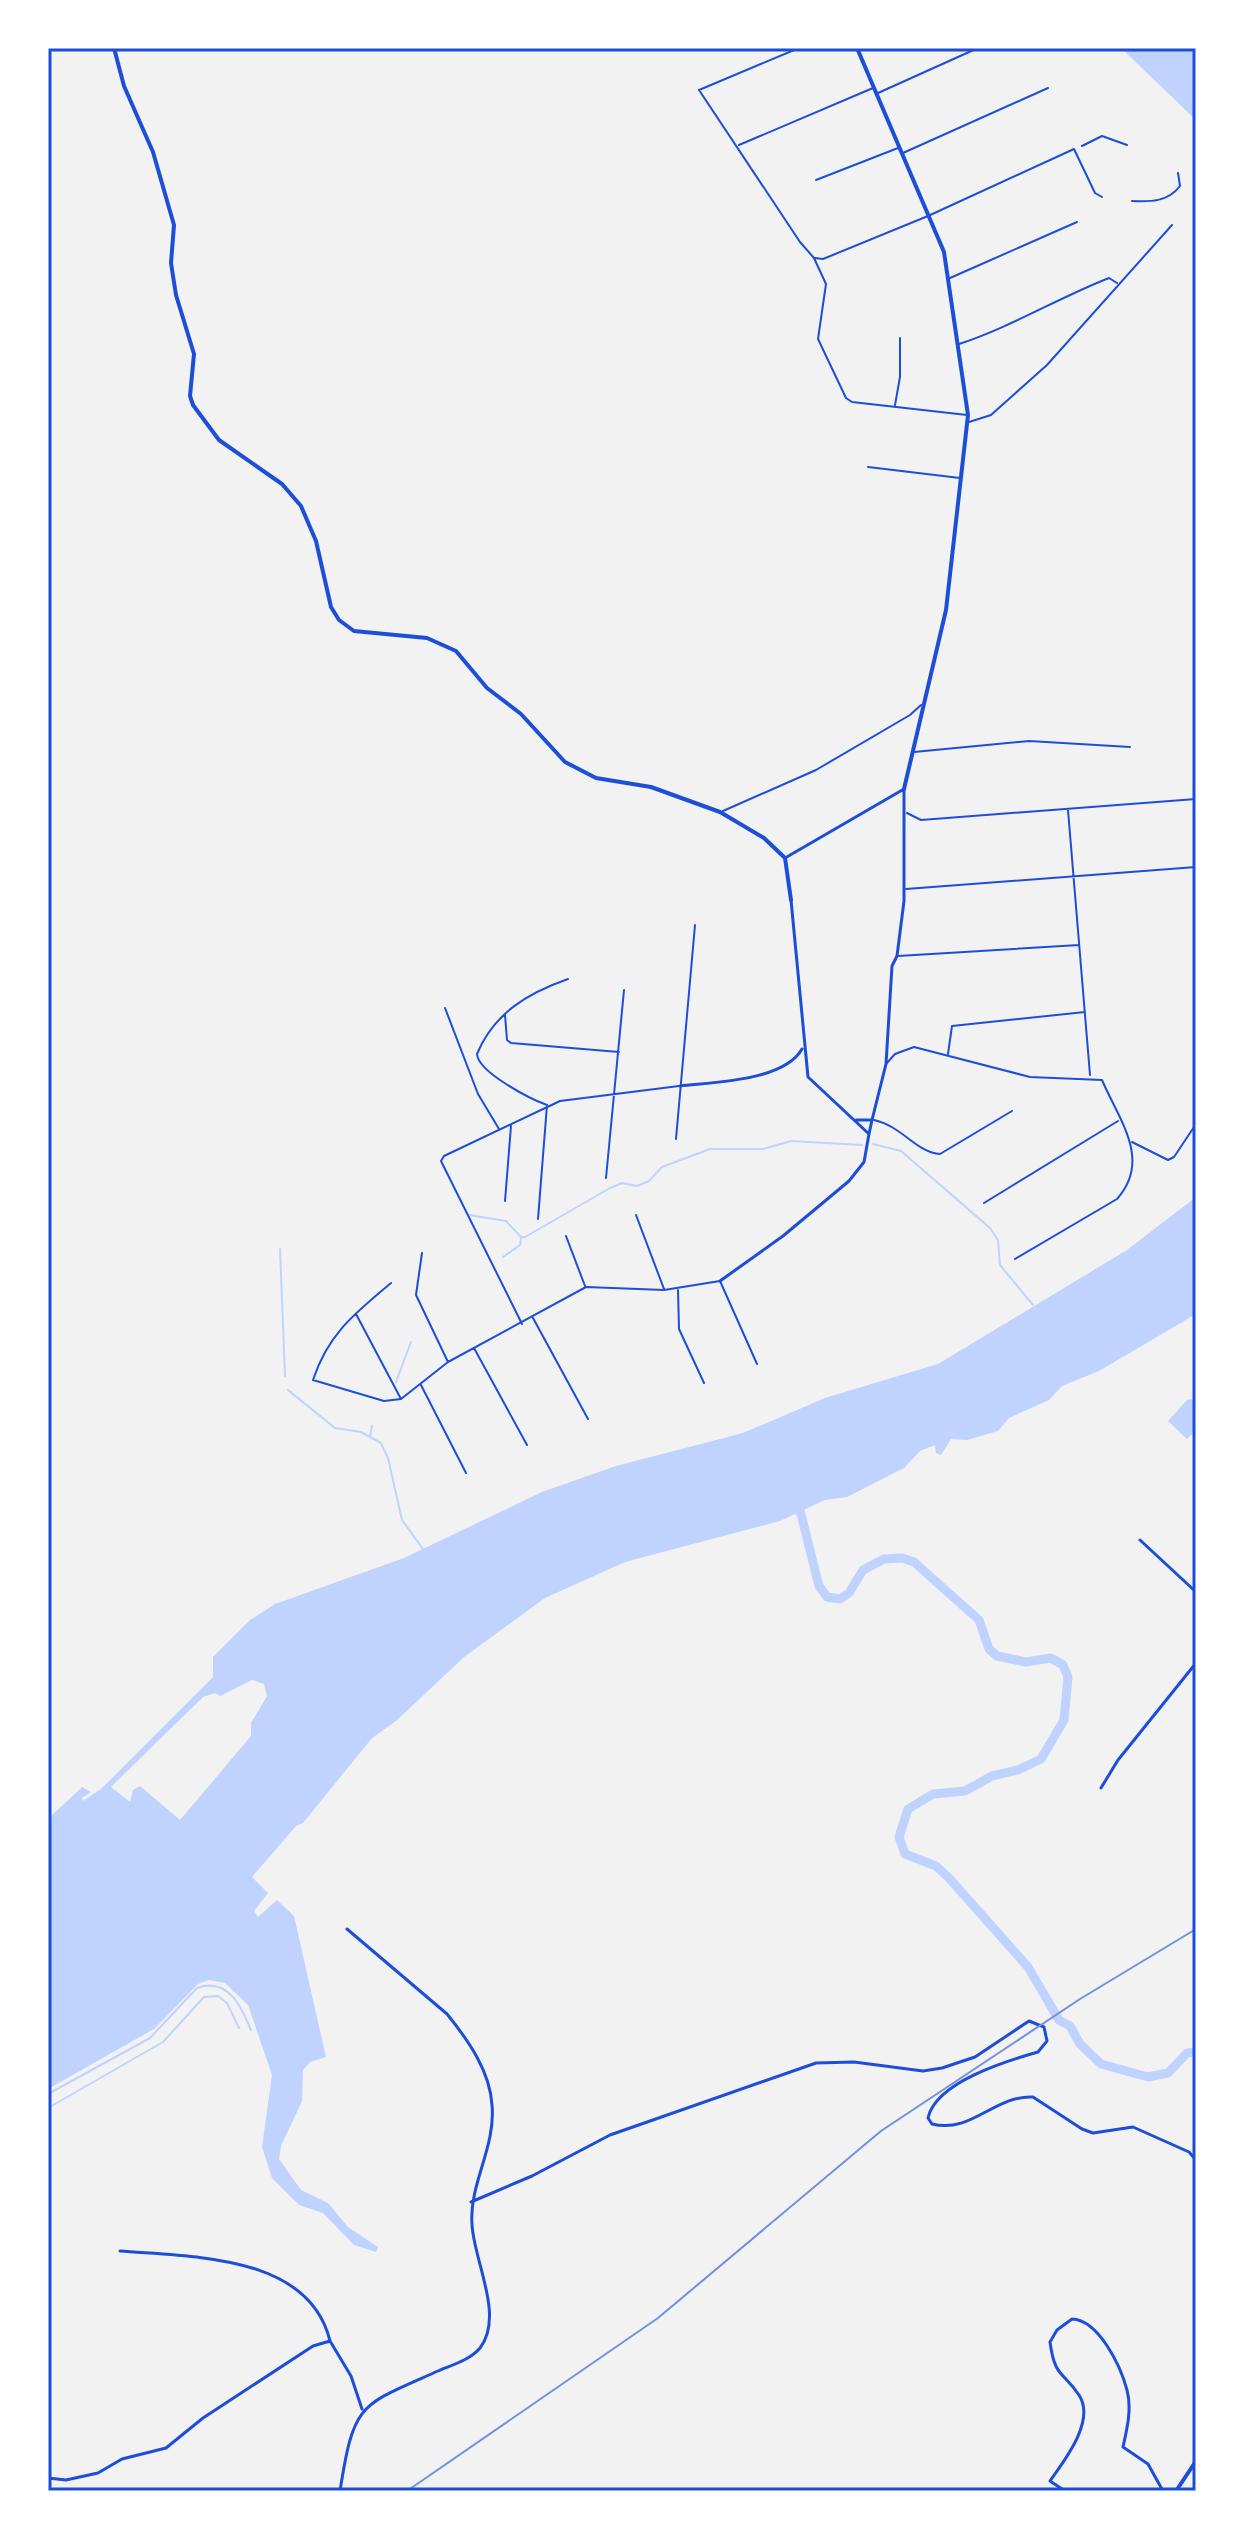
<svg xmlns="http://www.w3.org/2000/svg" width="1244" height="2539" font-family="Montserrat,sans-serif">
  <style>
    .water { fill: #bfd3fe; fill-rule: evenodd }
    .lines { fill: none; stroke-linecap: round; stroke-linejoin: round }
    .stream { stroke: #bfd3fe; stroke-width: 2 }
    .river { stroke: #bfd3fe; stroke-width: 9 }
    .service { stroke: #1d4ed8; stroke-width: 2 }
    .minor { stroke: #1d4ed8; stroke-width: 3 }
    .tertiary { stroke: #1d4ed8; stroke-width: 4 }
    .secondary { stroke: #1d4ed8; stroke-width: 4 }
    .rail { stroke: #7290e2; stroke-width: 2 }
    .neatline { fill: none; stroke: #1d4ed8; stroke-width: 3 }
  </style>
  <rect width="100%" height="100%" fill="#f2f2f2"/>
  <path class="water" d="M1121 48H1196V120Z
    M1196 1197V1314L1099 1371 1062 1386 1049 1400 1009 1418 998 1431 967 1440 951 1439 941 1455 936 1453 935 1445 920 1451 904 1468 847 1497 825 1500 780 1521 625 1562 545 1598 464 1657 396 1721 372 1738 303 1823 296 1826 252 1877 268 1893 254 1911 258 1917 277 1900 294 1916 326 2057 310 2062 303 2070 302 2101 281 2146 279 2159 301 2190 328 2203 348 2227 378 2247 376 2252 354 2245 323 2213 299 2205 272 2178 262 2147 272 2075 248 2005 225 1983 209 1980 198 1984 154 2029 48 2089V1819L82 1787 91 1792 82 1798 83 1801 101 1789 213 1677V1657L250 1620 275 1604 404 1558 542 1492 616 1466 743 1433 825 1398 938 1364 1127 1250ZM252 1680 264 1684 267 1696 251 1723V1736L180 1820 140 1786 133 1790 130 1802 111 1787 203 1697 215 1693 220 1696Z
    M1192 1399 1196 1403V1430L1187 1439 1168 1421 1187 1400Z"/>
  <g class="lines">
    <path class="stream" d="M873 1144 901 1151 990 1228 998 1240 1000 1265 1033 1305
      M469 1215 506 1221 521 1237H525L610 1188 622 1183 637 1186 649 1181 662 1167 710 1149H763L791 1141 862 1145
      M280 1249 285 1376
      M503 1257 520 1245 521 1239
      M396 1382 411 1342
      M288 1390 335 1428 361 1432 381 1443 388 1458 402 1520 423 1549
      M370 1437 372 1426
      M48 2094 150 2038 197 1988C228 1977 241 2006 251 2030
      M48 2108 163 2042 204 1997 218 1996 227 2003 239 2028"/>
    <path class="river" d="M798 1502 819 1586 827 1597 840 1599 849 1593 863 1570 884 1559 902 1558 914 1562 979 1620 989 1649 997 1656 1026 1662 1051 1658 1063 1665 1068 1677 1064 1720 1041 1759 1018 1770 992 1776 965 1791 933 1794 908 1809 899 1837 905 1854 936 1866 949 1878 1028 1967 1059 2020 1070 2026 1080 2044 1101 2064 1148 2077 1168 2073 1187 2053 1196 2052"/>
    <path class="service" d="M799 48 699 90 800 242 814 258 826 284 818 339 846 398 852 402 967 415
      M878 93 978 48
      M739 145 873 88
      M1082 146 1102 136 1127 145
      M903 153 1048 88
      M816 180 898 148
      M1132 201C1150 202 1168 202 1180 186L1178 173
      M815 258 823 259 928 216 1074 149 1095 193 1102 197
      M950 278 1077 222
      M959 344C1011 327 1058 298 1109 278L1117 283
      M895 405 900 377V338
      M969 422 991 415 1047 365 1172 225
      M868 467 960 478
      M914 752 1029 741 1130 747
      M1068 810 1090 1075
      M723 811 816 770 910 715 921 705
      M907 813 921 820 1196 799
      M906 889 1196 867
      M898 956 1079 945
      M445 1008 478 1094 499 1129
      M505 1015 507 1040 511 1043 619 1052
      M948 1054 952 1026 1085 1012
      M886 1064 895 1054 914 1047 1030 1077 1102 1080C1119 1120 1152 1160 1117 1199L1015 1259
      M874 1120C902 1126 917 1153 940 1154L1012 1111
      M676 1139 695 925
      M1132 1142 1168 1160 1174 1157 1196 1124
      M606 1178 624 990
      M505 1201 511 1126
      M984 1203 1118 1121
      M636 1215 664 1289
      M538 1219 547 1105C530 1099 478 1072 477 1054 494 1013 528 993 568 979
      M566 1236 585 1286
      M422 1253 416 1295 448 1362
      M391 1283C355 1313 328 1334 313 1380L384 1401 401 1399 448 1362 586 1287 664 1290 720 1281 757 1364
      M678 1290 679 1329 704 1383
      M356 1314 401 1399
      M533 1318 588 1419
      M522 1324 441 1161 444 1156 560 1101 679 1086
      M474 1348 527 1445
      M421 1385 466 1473"/>
    <path class="minor" d="M785 858 904 789V901L897 956 892 966 886 1064 872 1120H856
      M680 1086C714 1082 784 1081 802 1049
      M869 1134 872 1120
      M720 1281 783 1236 849 1181 864 1162 869 1134 808 1077 791 900
      M1140 1540 1196 1592
      M1101 1788 1118 1760 1196 1663
      M471 2202 532 2176 610 2135 816 2063 854 2062 923 2071 942 2068 975 2057 1029 2021 1044 2027 1047 2041 1038 2052C1006 2061 936 2082 928 2118L932 2124C972 2134 994 2095 1033 2097L1082 2129 1093 2133 1133 2127 1189 2152 1196 2160
      M120 2251C192 2257 309 2254 330 2341
      M48 2478 66 2480 98 2473 122 2459 166 2448 203 2418 313 2346 330 2341 351 2376 362 2409
      M340 2491C354 2402 359 2406 438 2371 452 2365 470 2360 480 2348 505 2316 473 2259 472 2224 469 2184 496 2147 492 2105 490 2071 468 2040 447 2014L347 1929
      M1065 2491 1050 2481C1064 2461 1096 2421 1079 2395 1062 2370 1055 2378 1050 2342L1057 2330 1072 2319C1099 2320 1121 2367 1127 2390 1132 2409 1127 2429 1123 2447L1148 2464 1163 2491"/>
    <path class="tertiary" d="M114 48 124 86 153 152 174 225 171 263 176 295 194 354 190 396 193 405 219 440 282 484 301 506 316 541 331 607 339 620 354 631 427 638 456 651 487 688 521 714 565 762 596 778 651 787 720 812 764 838 785 858 791 900
      M857 48 944 252 968 415 946 610 904 789"/>
    <path class="secondary" d="M1176 2491 1196 2461"/>
    <path class="rail" d="M407 2491 658 2318 881 2131 1080 1999 1196 1929"/>
  </g>
  <rect width="1244" height="2539" fill="none" stroke="#ffffff" stroke-width="100"/>
  <rect x="50" y="50" width="1144" height="2439" class="neatline"/>
</svg>
